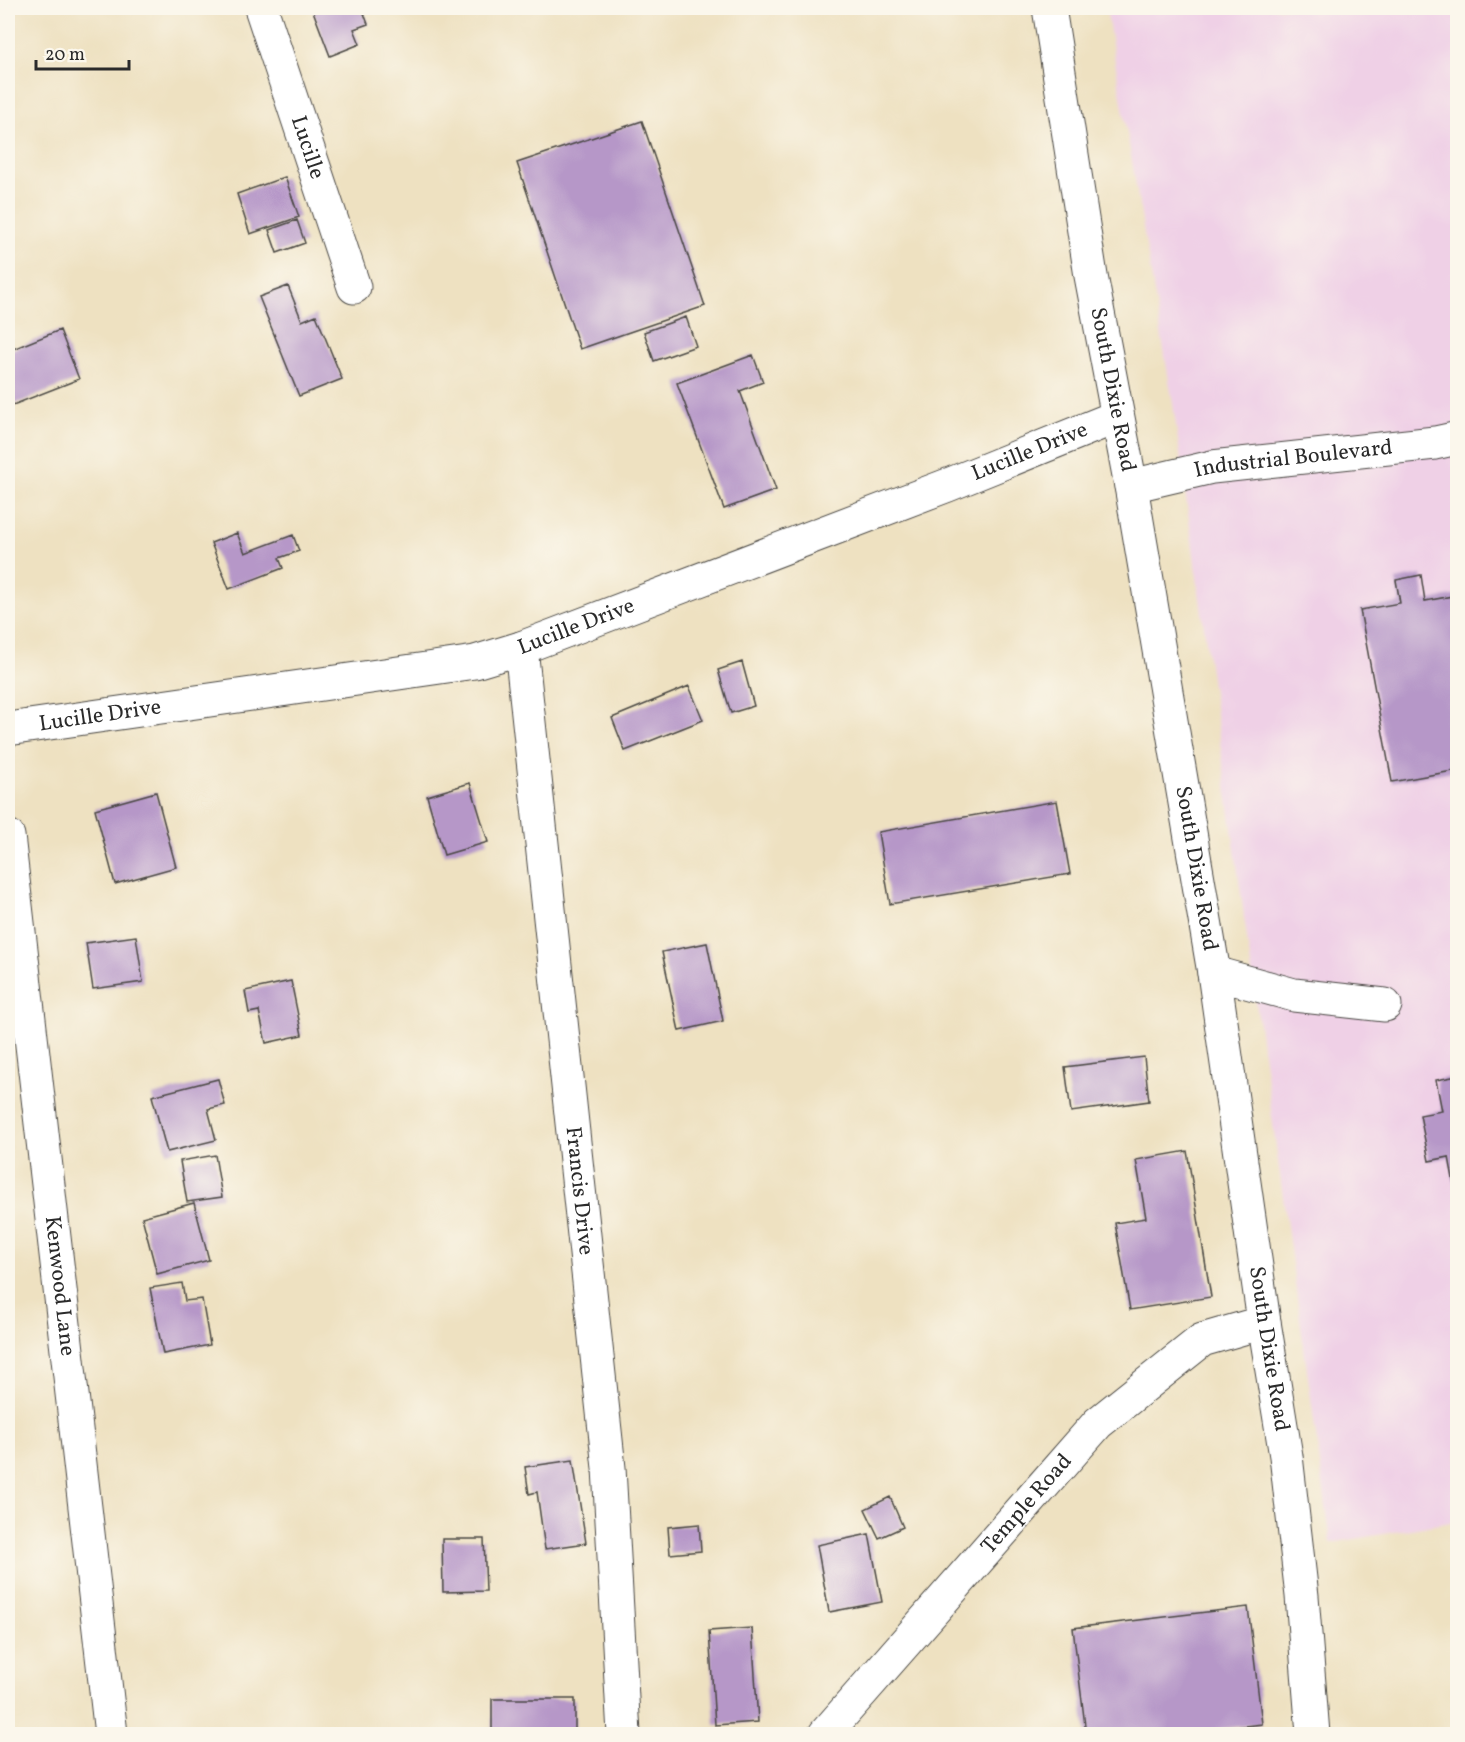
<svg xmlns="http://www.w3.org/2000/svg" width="1465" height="1742" font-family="Vollkorn,serif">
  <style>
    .built { fill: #efd0e6 }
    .building { fill: #b697c8 }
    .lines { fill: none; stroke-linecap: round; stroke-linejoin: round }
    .minor-casing { stroke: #484642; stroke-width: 35 }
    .primary-casing { stroke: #484642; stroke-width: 35 }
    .minor { stroke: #fff; stroke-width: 33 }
    .primary { stroke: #fff; stroke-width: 33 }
    .labels { text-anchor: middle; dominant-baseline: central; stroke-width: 4.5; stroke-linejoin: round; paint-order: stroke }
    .street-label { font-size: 22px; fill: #2b2b2b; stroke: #fbf7ec }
  </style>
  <rect width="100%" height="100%" fill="#fbf7ec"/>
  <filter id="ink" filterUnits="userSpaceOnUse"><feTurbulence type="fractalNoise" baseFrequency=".0167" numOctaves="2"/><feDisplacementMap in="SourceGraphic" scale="12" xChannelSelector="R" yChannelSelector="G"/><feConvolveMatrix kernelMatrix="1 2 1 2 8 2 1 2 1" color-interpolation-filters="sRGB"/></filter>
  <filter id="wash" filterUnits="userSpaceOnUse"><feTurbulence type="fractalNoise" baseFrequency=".008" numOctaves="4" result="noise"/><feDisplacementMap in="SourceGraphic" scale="24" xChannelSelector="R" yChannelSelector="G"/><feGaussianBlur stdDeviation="1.35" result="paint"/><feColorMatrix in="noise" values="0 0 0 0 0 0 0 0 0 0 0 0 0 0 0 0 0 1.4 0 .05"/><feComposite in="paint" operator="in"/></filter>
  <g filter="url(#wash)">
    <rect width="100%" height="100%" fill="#eee1c1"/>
    <path class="built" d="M1106 8H1457V1521L1331 1543 1173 404Z"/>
    <g id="blocks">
      <path class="building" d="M323 8H362L368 24 354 29 360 44 330 56 313 11Z
        M642 121 705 306 580 349 517 163Z
        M285 177 299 217 250 234 237 194Z
        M297 220 305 243 277 253 269 230Z
        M288 286 302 321 316 315 342 379 299 396 259 297Z
        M686 317 696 346 654 361 644 332Z
        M60 330 79 379 8 407V351Z
        M753 355 763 382 740 391 776 490 724 509 677 383Z
        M237 533 245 553 293 535 299 551 279 558 283 568 229 589 211 543Z
        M1421 575 1425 601 1458 595V770L1392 782 1360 610 1400 603 1396 580Z
        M742 662 754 706 731 713 718 670Z
        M689 686 703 720 625 751 612 718Z
        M470 783 488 842 444 855 427 796Z
        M156 792 176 867 115 884 95 809Z
        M1057 801 1070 874 890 904 878 832Z
        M136 936 143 982 93 989 86 943Z
        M707 943 723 1021 679 1031 662 952Z
        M291 981 302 1035 266 1043 259 1011 249 1013 245 991Z
        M1144 1057 1149 1101 1071 1112 1065 1067Z
        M1458 1076V1195H1456L1449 1157 1429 1161 1420 1115 1442 1111 1436 1080Z
        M218 1079 225 1105 208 1109 216 1140 167 1152 152 1096Z
        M1187 1151 1211 1297 1130 1310 1115 1223 1146 1218 1136 1160Z
        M215 1155 222 1197 187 1202 180 1161Z
        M194 1203 209 1260 157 1274 142 1217Z
        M182 1283 185 1301 202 1299 210 1345 163 1354 150 1288Z
        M573 1460 586 1543 545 1549 537 1492 529 1494 525 1467Z
        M890 1497 903 1527 879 1538 865 1509Z
        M699 1524 701 1551 670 1554 668 1527Z
        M869 1534 882 1602 829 1612 817 1545Z
        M442 1539H484L486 1591 443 1592Z
        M1248 1607 1262 1724 1176 1734H1086L1073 1628Z
        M752 1628 758 1722 715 1725 709 1631Z
        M492 1699H575V1734H492Z"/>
    </g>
  </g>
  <g filter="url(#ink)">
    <use href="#blocks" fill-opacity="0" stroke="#484642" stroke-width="1.5"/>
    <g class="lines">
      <g class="minor-casing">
        <g id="minor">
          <path id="s1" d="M261 8 354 287"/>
          <path id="s2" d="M1131 486 1212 467 1435 443 1458 438"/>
          <path id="s3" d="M521 648 609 1468 624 1734"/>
          <path id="s4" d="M8 729 475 662 521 648 948 485 1116 417"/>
          <path id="s5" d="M8 836 111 1734"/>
          <path d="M1214 973 1294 995 1385 1005"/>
          <path id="s6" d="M825 1734 1098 1423 1202 1340 1264 1322"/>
        </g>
      </g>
      <g class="primary-casing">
        <g id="primary">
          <path id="s7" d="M1049 8 1091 276 1131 486 1214 973 1264 1322 1286 1456 1302 1596 1313 1734"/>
        </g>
      </g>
      <use href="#minor" class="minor"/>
      <use href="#primary" class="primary"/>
    </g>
  </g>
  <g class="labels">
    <g class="street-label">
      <text stroke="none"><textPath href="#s1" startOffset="147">Lucille</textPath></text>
      <text stroke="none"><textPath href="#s7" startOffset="387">South Dixie Road</textPath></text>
      <text stroke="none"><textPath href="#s4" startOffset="1065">Lucille Drive</textPath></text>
      <text stroke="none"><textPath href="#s2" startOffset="165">Industrial Boulevard</textPath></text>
      <text stroke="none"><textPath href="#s4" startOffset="579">Lucille Drive</textPath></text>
      <text stroke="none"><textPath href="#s4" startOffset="93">Lucille Drive</textPath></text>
      <text stroke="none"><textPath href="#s7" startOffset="873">South Dixie Road</textPath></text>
      <text stroke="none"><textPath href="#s3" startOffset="546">Francis Drive</textPath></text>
      <text stroke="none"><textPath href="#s5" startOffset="453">Kenwood Lane</textPath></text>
      <text stroke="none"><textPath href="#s7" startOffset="1359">South Dixie Road</textPath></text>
      <text stroke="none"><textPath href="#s6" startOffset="306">Temple Road</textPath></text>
    </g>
  </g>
  <rect width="1465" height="1742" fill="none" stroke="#fbf7ec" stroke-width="30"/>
  <path d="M36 60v9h93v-9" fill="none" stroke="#2b2b2b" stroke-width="3"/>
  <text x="45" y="60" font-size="18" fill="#2b2b2b" stroke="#fbf7ec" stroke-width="4.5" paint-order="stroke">20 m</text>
</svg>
